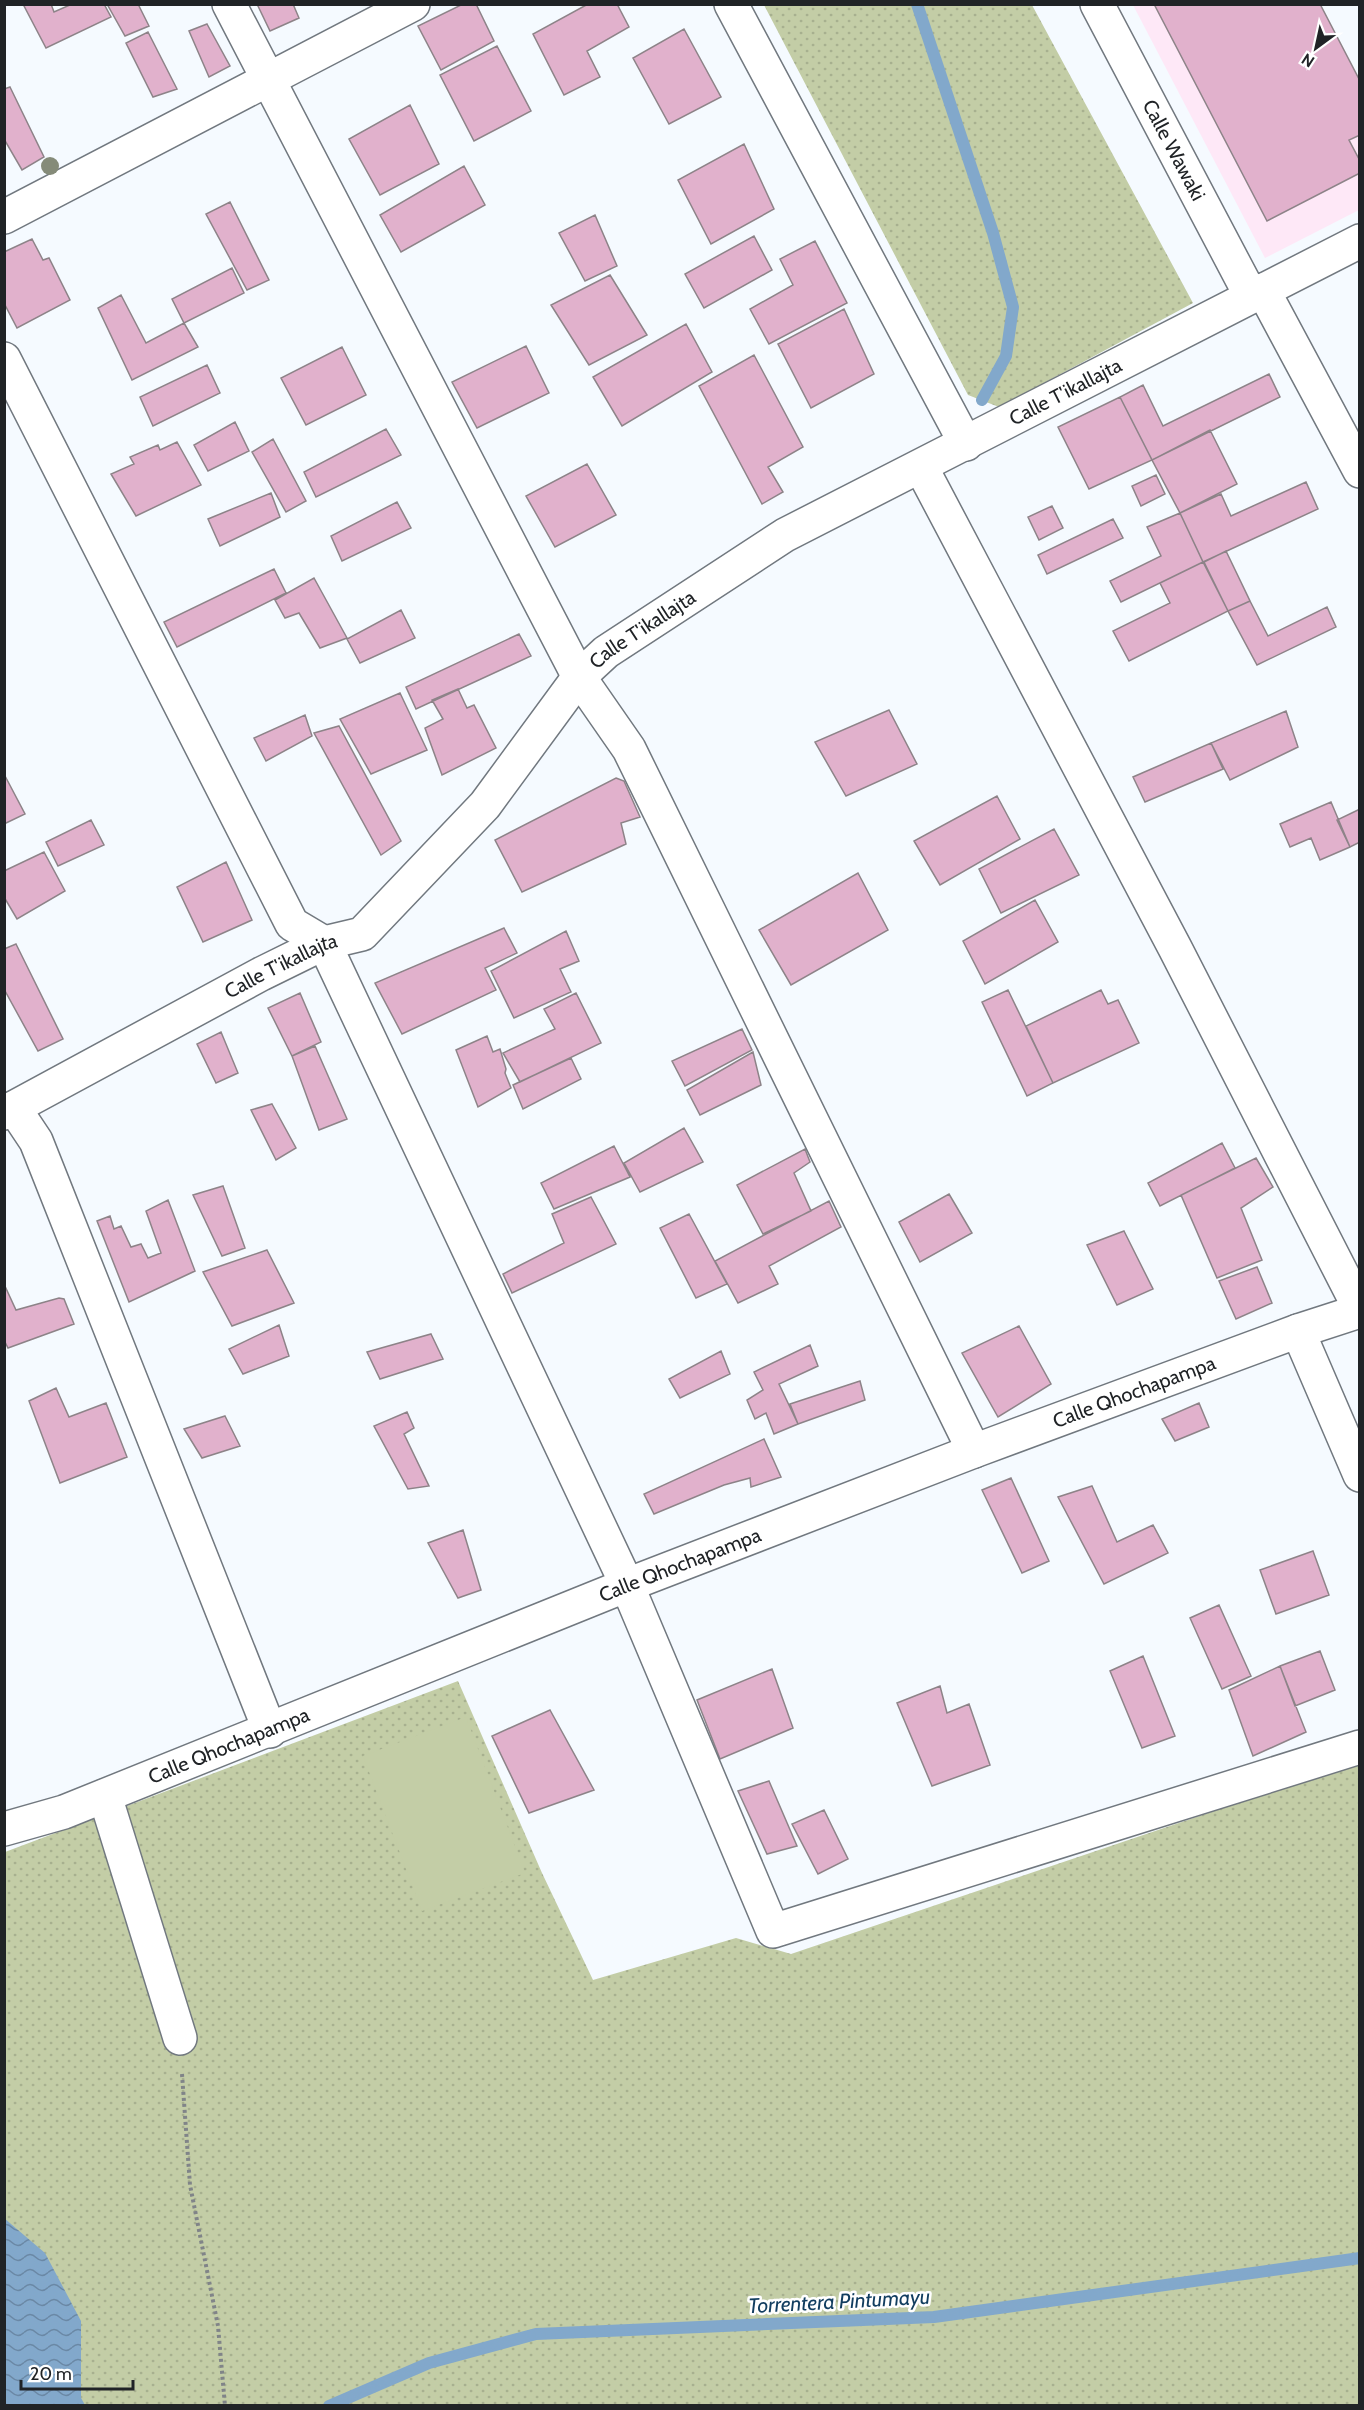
<svg xmlns="http://www.w3.org/2000/svg" width="1364" height="2410" font-family="Cabin,sans-serif">
  <style>
    .medical { fill: #fee8f7 }
    .grass { fill: url(#grass-dots) }
    .park { fill: #c3cda6 }
    .water { fill: url(#water-waves) }
    .lines { fill: none; stroke-linecap: round; stroke-linejoin: round }
    .stream { stroke: #82a8cb; stroke-width: 12 }
    .building { fill: #e1b1cc; stroke: #8d8388; stroke-width: 1.5 }
    .minor-casing { stroke: #71787f; stroke-width: 36 }
    .path { stroke: #808488; stroke-width: 4; stroke-dasharray: 3 3; stroke-linecap: butt }
    .minor { stroke: #fff; stroke-width: 33 }
    .tree { fill: #858b79 }
    .labels { text-anchor: middle; dominant-baseline: central; stroke-width: 5; stroke-linejoin: round; paint-order: stroke }
    .street-label { font-size: 20px; fill: #202326; stroke: #fff }
    .water-label { font-size: 21px; font-style: italic; fill: #113d5f; stroke: #fff }
  </style>
  <defs>
    <pattern id="grass-dots" width="8" height="8" patternUnits="userSpaceOnUse" patternTransform="scale(1.5)"><rect width="8" height="8" fill="#c3cda6"/><path d="M2 2h.1M6 6h.1" fill="none" stroke="#a7b08f" stroke-width="1.8" stroke-linecap="round"/></pattern>
    <pattern id="water-waves" width="16" height="10" patternUnits="userSpaceOnUse" patternTransform="scale(1.5)"><rect width="16" height="10" fill="#82a8cb"/><path d="M0 5q4-4 8 0t8 0" fill="none" stroke="#6a88a5"/></pattern>
  </defs>
  <rect width="100%" height="100%" fill="#f5faff"/>
  <path class="medical" d="M1133 5H1320L1359 81V210L1265 258Z"/>
  <path class="grass" d="M764 5H1032L1193 303 999 407 968 395Z
    M458 1681 542 1873 593 1980 736 1938 791 1954 1359 1762V2405L5 2406V1852Z"/>
  <path class="park" d="M466 1717 525 1873 422 1911 363 1756Z"/>
  <path class="water" d="M4 2218 45 2253 81 2321V2398L85 2405H5Z"/>
  <g class="lines">
    <path class="stream" d="M917 4 993 233 1013 307 1006 356 982 400
      M329 2406 429 2363 536 2334 934 2317 1360 2258"/>
  </g>
  <path class="building" d="M23 4H51L54 12 72 4H104L111 17 46 48Z
    M107 4H138L149 26 125 36Z
    M257 4H293L299 18 270 31Z
    M463 4H476L494 41 441 70 418 26Z
    M588 4H617L629 27 587 51 600 77 564 95 533 34Z
    M1154 4H1320L1360 81V135L1349 140 1360 161V173L1267 221Z
    M207 24 230 66 209 77 189 31Z
    M684 29 721 97 669 124 633 58Z
    M148 32 177 89 153 97 126 43Z
    M497 46 531 111 474 141 440 75Z
    M10 87 44 157 22 170 4 139V89Z
    M410 105 439 164 380 195 349 139Z
    M744 144 774 209 711 244 678 180Z
    M464 166 485 205 401 252 380 215Z
    M230 202 269 280 247 290 206 214Z
    M595 215 617 266 585 281 559 233Z
    M754 236 772 270 704 308 685 274Z
    M32 239 43 260 49 258 70 300 17 328 4 303V252Z
    M815 241 847 303 769 344 750 309 793 285 780 259Z
    M232 268 244 293 184 323 172 299Z
    M610 275 647 335 589 365 551 305Z
    M121 295 146 343 184 323 198 347 132 380 98 308Z
    M844 309 874 374 811 408 778 344Z
    M686 324 712 372 622 426 593 377Z
    M526 346 549 393 477 428 452 382Z
    M342 347 366 395 306 425 281 378Z
    M754 355 803 447 768 467 783 492 762 504 699 386Z
    M207 365 220 393 153 426 140 397Z
    M1269 374 1280 397 1152 460 1120 397 1143 385 1163 426Z
    M1120 397 1152 460 1089 489 1058 427Z
    M235 422 249 451 208 471 194 445Z
    M386 429 401 455 316 497 304 472Z
    M1210 430 1237 484 1180 513 1152 460Z
    M273 439 306 501 286 512 252 452Z
    M177 442 201 485 136 516 111 474 134 464 130 457 158 445 160 450Z
    M587 464 616 515 555 547 526 496Z
    M1156 475 1165 494 1141 506 1132 486Z
    M1306 482 1318 509 1203 562 1180 513 1221 494 1231 516Z
    M271 493 280 517 220 546 208 519Z
    M397 502 411 528 342 561 331 536Z
    M1052 506 1063 528 1039 540 1028 517Z
    M1180 513 1203 562 1121 602 1110 581 1161 556 1147 527Z
    M1113 519 1123 538 1047 574 1038 555Z
    M1226 551 1250 601 1228 611 1204 562Z
    M1203 562 1228 611 1129 661 1113 631 1170 603 1160 583Z
    M274 569 286 593 177 647 164 622Z
    M314 578 347 638 320 648 299 613 285 618 275 600Z
    M1250 601 1268 636 1327 607 1336 627 1257 665 1228 611Z
    M401 610 415 638 360 663 347 639Z
    M519 634 531 656 416 709 406 687Z
    M458 689 467 708 474 705 496 748 442 775 425 728 443 719 432 700Z
    M400 693 427 750 371 774 340 719Z
    M889 710 917 764 846 796 815 742Z
    M1286 711 1298 747 1230 780 1211 743Z
    M305 715 312 736 266 761 254 738Z
    M339 726 401 841 381 855 314 733Z
    M1211 743 1223 769 1145 802 1133 777Z
    M4 774 25 814 4 824Z
    M616 778 624 781 640 817 621 823 626 844 522 892 495 840Z
    M997 796 1020 839 940 885 914 841Z
    M1331 802 1350 847 1320 860 1311 838 1290 847 1280 824Z
    M1360 809V842L1350 847 1337 820Z
    M91 820 104 845 58 866 46 842Z
    M1054 829 1079 875 1001 913 979 869Z
    M44 852 65 891 17 919 4 897V871Z
    M226 862 252 920 203 942 177 887Z
    M858 873 888 930 791 985 759 930Z
    M1035 900 1058 942 985 984 963 941Z
    M504 928 517 953 485 968 496 990 402 1034 375 983Z
    M566 931 579 961 560 969 571 992 514 1018 491 971Z
    M16 944 63 1039 38 1051 4 989V949Z
    M1008 990 1053 1083 1027 1096 982 1002Z
    M1101 990 1108 1004 1118 1000 1139 1043 1053 1083 1026 1026Z
    M300 993 321 1042 292 1056 268 1008Z
    M576 993 601 1043 520 1082 503 1053 555 1029 544 1009Z
    M742 1029 752 1050 685 1086 672 1061Z
    M221 1032 238 1073 216 1083 197 1044Z
    M487 1036 493 1052 500 1049 506 1069 505 1073 511 1088 478 1107 456 1050Z
    M315 1046 347 1119 319 1130 292 1056Z
    M753 1052 761 1085 700 1115 687 1090Z
    M571 1058 581 1079 523 1109 513 1085Z
    M272 1104 296 1148 276 1160 251 1110Z
    M684 1128 703 1162 640 1192 624 1163Z
    M1222 1143 1235 1168 1160 1206 1148 1183Z
    M614 1146 630 1177 554 1209 541 1183Z
    M805 1149 810 1162 794 1173 811 1211 763 1234 737 1185Z
    M1256 1158 1273 1187 1241 1208 1262 1260 1217 1278 1181 1195Z
    M223 1186 245 1248 222 1256 193 1195Z
    M949 1194 972 1233 920 1262 899 1222Z
    M591 1197 616 1244 512 1293 503 1274 564 1243 552 1214Z
    M168 1200 195 1271 129 1302 97 1221 110 1216 114 1229 121 1226 131 1247 141 1244 148 1258 161 1253 146 1211Z
    M829 1201 841 1227 769 1266 778 1284 738 1303 715 1261Z
    M689 1214 727 1284 696 1298 660 1228Z
    M1124 1231 1153 1289 1117 1305 1087 1245Z
    M267 1250 294 1303 232 1326 203 1272Z
    M1257 1267 1272 1303 1236 1319 1219 1281Z
    M4 1284 16 1310 59 1298 64 1299 74 1324 8 1348 4 1340Z
    M279 1325 289 1356 243 1374 229 1349Z
    M1019 1326 1051 1384 998 1417 962 1353Z
    M431 1334 443 1359 380 1379 367 1352Z
    M810 1345 818 1366 779 1384 798 1424 774 1434 766 1413 755 1419 747 1400 763 1390 754 1372Z
    M721 1351 730 1374 680 1398 669 1379Z
    M860 1381 865 1400 798 1424 790 1404Z
    M56 1388 69 1417 106 1403 127 1457 60 1483 29 1401Z
    M1199 1403 1209 1427 1175 1441 1162 1419Z
    M407 1412 414 1428 404 1434 429 1486 408 1489 374 1426Z
    M225 1416 240 1446 202 1458 184 1429Z
    M764 1439 781 1477 751 1487 750 1478 724 1485 654 1514 644 1494Z
    M1011 1478 1049 1561 1022 1573 982 1490Z
    M1092 1486 1117 1542 1153 1525 1168 1553 1104 1584 1058 1497Z
    M463 1530 481 1590 458 1598 428 1543Z
    M1313 1551 1329 1595 1276 1614 1260 1570Z
    M1219 1605 1251 1676 1222 1689 1190 1618Z
    M1320 1651 1335 1690 1295 1706 1280 1666Z
    M1143 1656 1175 1736 1142 1748 1110 1671Z
    M1280 1666 1306 1732 1253 1756 1229 1690Z
    M772 1669 793 1728 720 1759 697 1700Z
    M940 1686 947 1713 969 1704 990 1765 932 1786 897 1703Z
    M550 1710 594 1790 529 1813 492 1736Z
    M769 1781 797 1846 767 1854 738 1791Z
    M824 1810 848 1859 818 1874 792 1824Z"/>
  <g class="lines">
    <g class="minor-casing">
      <g id="minor">
        <path d="M229 4 579 677 629 749 974 1451"/>
        <path d="M731 4 966 444"/>
        <path id="s1" d="M1097 4 1251 296"/>
        <path d="M4 217 413 4"/>
        <path d="M1263 290 1360 471"/>
        <path d="M4 359 292 924 324 943 627 1585 773 1931 1360 1747"/>
        <path d="M921 467 1175 948 1360 1309"/>
        <path d="M14 1108 36 1141 270 1731"/>
        <path id="s2" d="M4 1113 261 974 324 943 362 934 485 805 579 677 606 652 785 535 1360 241"/>
        <path d="M1298 1331 1360 1475"/>
        <path d="M105 1796 180 2038"/>
        <path id="s3" d="M4 1829 64 1812 627 1585 974 1451 1298 1331 1360 1311"/>
      </g>
    </g>
    <path class="path" d="M182 2074 190 2185 218 2326 225 2406"/>
    <use href="#minor" class="minor"/>
  </g>
  <circle class="tree" cx="50" cy="166" r="9"/>
  <g class="labels">
    <g class="street-label">
      <text stroke="none"><textPath href="#s1" startOffset="165">Calle Wawaki</textPath></text>
      <text stroke="none"><textPath href="#s2" startOffset="1304">Calle T'ikallajta</textPath></text>
      <text stroke="none"><textPath href="#s2" startOffset="818">Calle T'ikallajta</textPath></text>
      <text stroke="none"><textPath href="#s2" startOffset="314">Calle T'ikallajta</textPath></text>
      <text stroke="none"><textPath href="#s3" startOffset="1212">Calle Qhochapampa</textPath></text>
      <text stroke="none"><textPath href="#s3" startOffset="726">Calle Qhochapampa</textPath></text>
      <text stroke="none"><textPath href="#s3" startOffset="240">Calle Qhochapampa</textPath></text>
    </g>
    <g class="water-label">
      <text transform="translate(839 2301) rotate(-3)">Torrentera Pintumayu</text>
    </g>
  </g>
  <rect width="1364" height="2410" fill="none" stroke="#202326" stroke-width="12"/>
  <g transform="translate(1316 48) rotate(213)" stroke="#ffffff" stroke-width="4.5" paint-order="stroke">
  <path d="M0-4.5L10 22L0 15L-10 22Z" fill="#202326"/>
  <text y="-9" font-size="16" font-weight="bold" text-anchor="middle" fill="#202326">N</text>
  </g>
  <path d="M21 2380v9h112v-9" fill="none" stroke="#202326" stroke-width="3"/>
  <text x="30" y="2380" font-size="18" fill="#202326" stroke="#ffffff" stroke-width="4.5" paint-order="stroke">20 m</text>
</svg>
